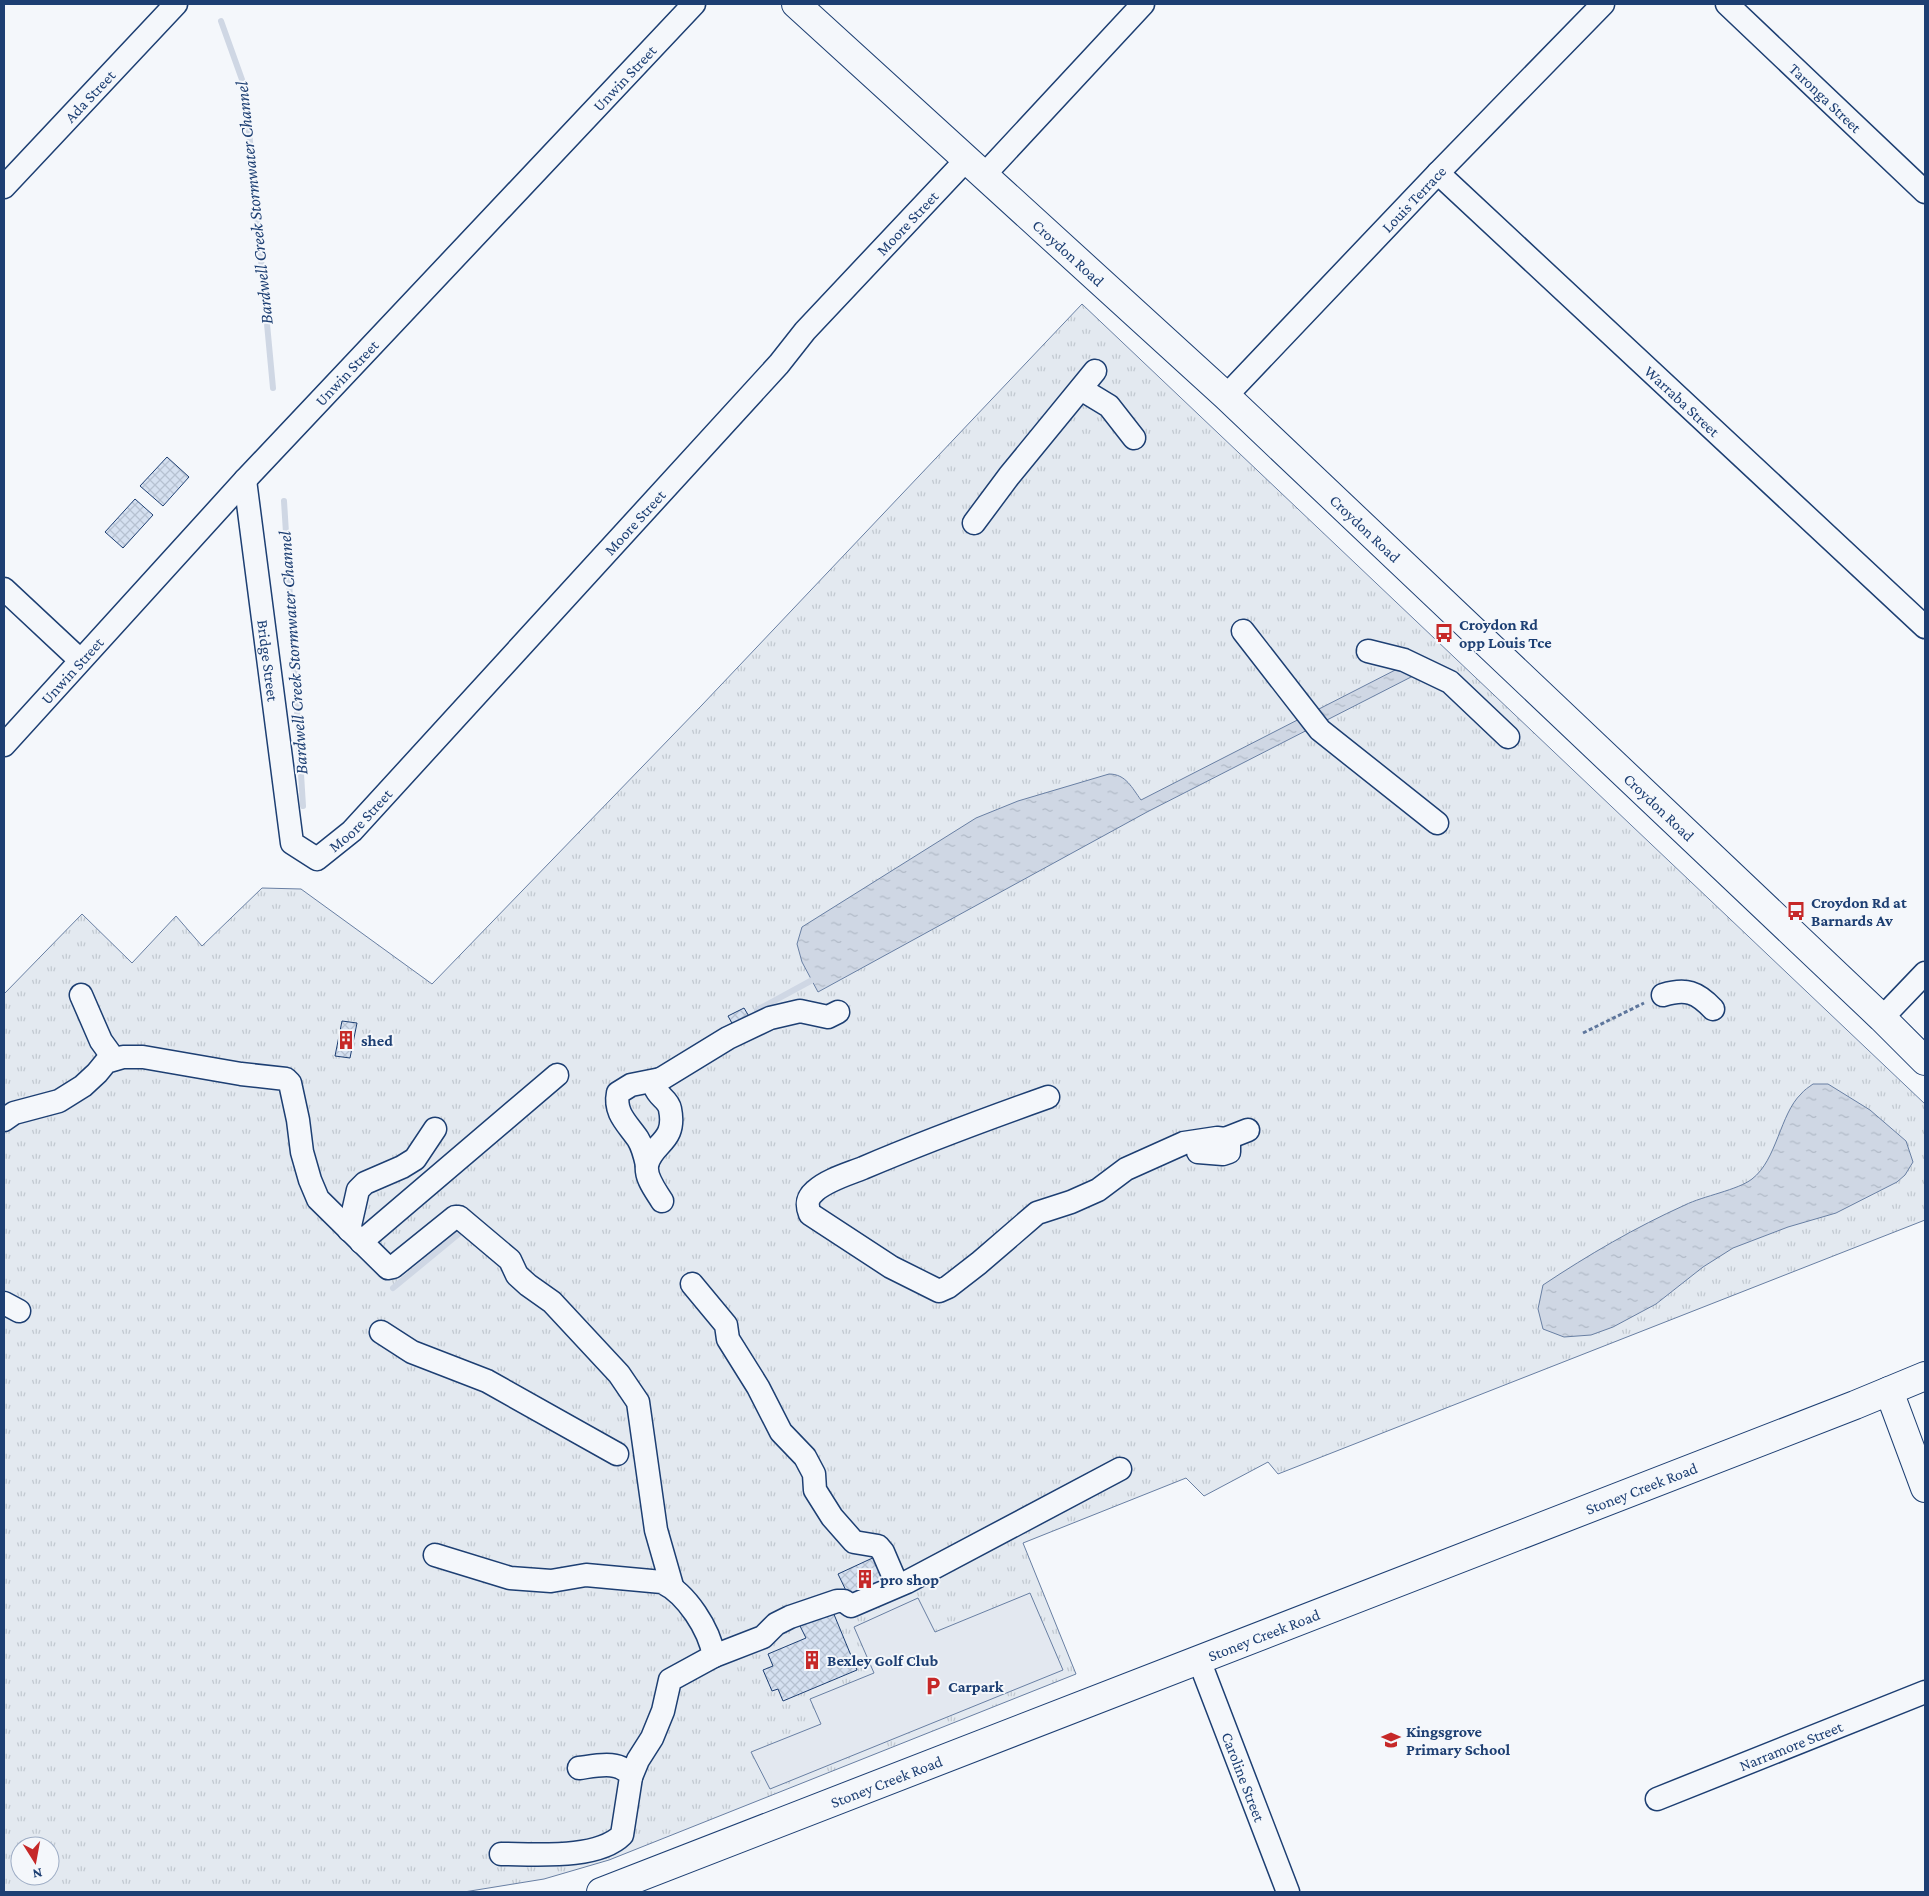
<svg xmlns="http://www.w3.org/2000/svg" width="1929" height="1896" font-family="'Crimson Pro',serif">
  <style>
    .grass { fill: url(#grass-tufts); stroke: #687fa3; fill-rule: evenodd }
    .parking { fill: #e3e8f0; stroke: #687fa3 }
    .water { fill: url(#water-ripples); stroke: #687fa3 }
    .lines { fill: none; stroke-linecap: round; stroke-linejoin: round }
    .stream { stroke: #cfd7e4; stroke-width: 6 }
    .building { fill: url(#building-cross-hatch); stroke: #1d3f73 }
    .minor-casing { stroke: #1d3f73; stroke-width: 25 }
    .major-casing { stroke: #1d3f73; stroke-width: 30 }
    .path { stroke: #5e769c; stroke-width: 3; stroke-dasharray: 4 2.5; stroke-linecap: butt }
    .minor { stroke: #f4f7fb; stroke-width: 22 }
    .major { stroke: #f4f7fb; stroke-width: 28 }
    .labels { text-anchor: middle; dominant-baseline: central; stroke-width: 4; stroke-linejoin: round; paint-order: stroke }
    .street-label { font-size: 16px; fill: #1d3f73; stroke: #f4f7fb }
    .poi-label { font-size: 16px; font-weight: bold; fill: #1d3f73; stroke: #f4f7fb; text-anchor: start }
    .water-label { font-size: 18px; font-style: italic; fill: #1d3f73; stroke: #f4f7fb }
  </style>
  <defs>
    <pattern id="grass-tufts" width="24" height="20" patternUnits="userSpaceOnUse" patternTransform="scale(1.25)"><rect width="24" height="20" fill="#e3e9f0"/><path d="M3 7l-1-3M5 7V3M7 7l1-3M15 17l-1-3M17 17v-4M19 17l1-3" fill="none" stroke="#c2c9d1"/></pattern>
    <pattern id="water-ripples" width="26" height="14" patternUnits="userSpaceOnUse" patternTransform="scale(1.25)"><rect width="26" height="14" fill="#cfd7e4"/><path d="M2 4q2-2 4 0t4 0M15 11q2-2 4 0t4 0" fill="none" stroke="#b1bac7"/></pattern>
    <pattern id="building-cross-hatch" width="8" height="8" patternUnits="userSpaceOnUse" patternTransform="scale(1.25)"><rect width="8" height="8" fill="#d5e0f0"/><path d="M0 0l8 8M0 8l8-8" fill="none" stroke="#b6c1d1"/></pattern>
  </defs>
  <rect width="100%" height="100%" fill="#f4f7fb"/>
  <path class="grass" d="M1082 304 1925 1104V1220L1278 1474 1268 1462 1204 1496 1186 1478 1023 1543 1076 1674 609 1860 544 1879 464 1892H4V994L82 914 132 963 176 916 202 946 262 888 301 889 432 984 702 705ZM20 1846H50V1876H20Z"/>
  <path class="parking" d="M1030 1593 1063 1670 770 1789 751 1752 821 1724 810 1699 874 1673 854 1627 918 1598 935 1632Z"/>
  <path class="water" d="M1405 665 1413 676 1147 812 818 992 802 962 797 944 802 927 976 818 1018 801 1109 774C1126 774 1132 788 1141 800Z
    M1813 1084H1828L1870 1110 1906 1141 1913 1162 1905 1175 1897 1182 1836 1213 1788 1227 1733 1248 1703 1267 1656 1304 1613 1327 1591 1335 1564 1337 1543 1329 1538 1309 1543 1285C1588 1255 1636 1227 1685 1205 1703 1196 1738 1190 1752 1179 1777 1160 1780 1114 1801 1094 1804 1090 1809 1087 1813 1084Z"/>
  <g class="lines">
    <path class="stream" d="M221 21 245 88 273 388
      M284 501 303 806
      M757 1010 816 978
      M393 1288 461 1232"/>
  </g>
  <path class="building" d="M167 457 189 477 163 506 140 486Z
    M135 499 153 515 123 548 105 532Z
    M744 1008 750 1018 734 1027 728 1016Z
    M342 1021 357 1023 350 1058 335 1056Z
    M879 1555 893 1583 852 1603 838 1574Z
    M833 1612 857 1670 783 1701 778 1689 772 1691 763 1670 773 1666 768 1654 806 1638 800 1626Z"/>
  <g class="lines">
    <g class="minor-casing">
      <g id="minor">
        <path id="s1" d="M1727 4 1925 192"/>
        <path id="s2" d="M1438 173 1925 627"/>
        <path d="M985 174 1143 4"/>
        <path id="s3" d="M4 187 176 4"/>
        <path d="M1081 389 1109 406 1134 438"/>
        <path id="s4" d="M1226 396 1438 173 1603 4"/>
        <path id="s5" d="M245 480 292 843 317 859 352 831 779 364 805 331 967 159"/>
        <path d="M974 523 1009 476 1095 371"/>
        <path d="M4 589 80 660"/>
        <path d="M1243 631 1320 730 1437 823"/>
        <path d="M1368 651 1404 660 1450 682 1508 737"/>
        <path id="s6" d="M4 745 245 480 694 4"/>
        <path d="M81 995 101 1041 114 1059"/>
        <path d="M1663 995C1686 988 1697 992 1713 1009"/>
        <path d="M1882 1018 1925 973"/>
        <path d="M1048 1097C986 1119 924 1142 863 1168 848 1174 827 1180 815 1191 807 1198 806 1204 810 1214L891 1267 939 1291 948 1287 979 1263 1037 1213 1071 1202 1098 1190 1126 1169 1184 1143 1217 1138 1225 1139 1229 1145V1152L1223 1154 1198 1152"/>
        <path d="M4 1120 14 1113 59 1101 83 1086 97 1073 106 1062 123 1057H143L241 1074 286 1079 290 1083 298 1120 302 1152 310 1180 318 1199 388 1268 393 1267 455 1217H459L510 1260 517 1275 528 1285 552 1302 619 1374 638 1402 656 1530 672 1586"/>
        <path d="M1225 1139 1248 1130"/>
        <path d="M647 1165C645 1156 643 1147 638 1139 627 1123 614 1113 618 1093L631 1085 661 1079"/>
        <path d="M662 1201C656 1191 645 1178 647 1165 652 1142 677 1143 670 1109 668 1099 658 1097 655 1087L661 1079 728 1038 770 1018 800 1011 828 1017 838 1012"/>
        <path d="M349 1230 358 1190 365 1183 402 1167 415 1159 435 1129"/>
        <path d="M361 1242 557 1075"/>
        <path d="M692 1284 726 1325 728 1339 758 1387 781 1432 805 1457 814 1474 815 1490 832 1517 854 1542 878 1546 883 1552 895 1580 899 1584"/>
        <path d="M4 1303 19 1311"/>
        <path d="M381 1332 412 1352 487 1381 617 1454"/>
        <path d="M435 1555 510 1578 551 1581 586 1575 662 1582C687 1594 709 1629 714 1656L670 1680 663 1711 652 1738 638 1760 631 1777"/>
        <path d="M714 1656 763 1637 776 1624 790 1617 837 1601H844L851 1606 907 1582 1120 1469"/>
        <path id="s7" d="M1199 1660 1288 1892"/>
        <path id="s8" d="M1657 1799 1925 1692"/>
        <path d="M501 1854C534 1854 597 1860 622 1835L631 1777C621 1759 595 1766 579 1768"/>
      </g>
    </g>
    <g class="major-casing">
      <g id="major">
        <path id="s9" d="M796 4 1226 396 1882 1018 1925 1061"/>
        <path d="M1889 1391 1925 1488"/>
        <path id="s10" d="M601 1892 1855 1405 1925 1376"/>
      </g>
    </g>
    <path class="path" d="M1583 1033 1644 1003"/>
    <use href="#minor" class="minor"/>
    <use href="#major" class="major"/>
  </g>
  <defs>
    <g id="bus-bare" transform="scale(1.5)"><path d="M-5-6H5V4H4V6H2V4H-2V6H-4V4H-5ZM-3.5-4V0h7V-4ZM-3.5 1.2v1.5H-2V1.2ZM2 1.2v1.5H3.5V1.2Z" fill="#c62828" stroke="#f4f7fb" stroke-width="2.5" paint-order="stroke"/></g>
    <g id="building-bare" transform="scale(1.5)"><path d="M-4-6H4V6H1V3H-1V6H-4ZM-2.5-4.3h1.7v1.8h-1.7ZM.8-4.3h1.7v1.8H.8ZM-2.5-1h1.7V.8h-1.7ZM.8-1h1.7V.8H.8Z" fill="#c62828" stroke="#f4f7fb" stroke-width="2.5" paint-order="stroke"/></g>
    <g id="parking-bare" transform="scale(1.5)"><path d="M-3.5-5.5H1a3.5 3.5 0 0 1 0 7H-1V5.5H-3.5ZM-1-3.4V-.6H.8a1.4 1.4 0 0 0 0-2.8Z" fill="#c62828" stroke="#f4f7fb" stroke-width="2.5" paint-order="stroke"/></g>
    <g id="school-bare" transform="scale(1.5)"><path d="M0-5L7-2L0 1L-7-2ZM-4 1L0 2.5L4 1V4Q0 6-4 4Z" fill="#c62828" stroke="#f4f7fb" stroke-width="2.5" paint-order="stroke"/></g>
  </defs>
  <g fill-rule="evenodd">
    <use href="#bus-bare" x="1444" y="633"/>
    <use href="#bus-bare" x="1796" y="911"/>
    <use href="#building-bare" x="346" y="1040"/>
    <use href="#building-bare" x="865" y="1579"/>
    <use href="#building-bare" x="812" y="1660"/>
    <use href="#parking-bare" x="933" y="1686"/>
    <use href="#school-bare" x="1391" y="1740"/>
  </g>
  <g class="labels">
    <g class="street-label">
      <text stroke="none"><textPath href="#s6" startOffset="911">Unwin Street</textPath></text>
      <text stroke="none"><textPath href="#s3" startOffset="125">Ada Street</textPath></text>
      <text stroke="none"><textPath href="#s1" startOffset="136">Taronga Street</textPath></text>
      <text stroke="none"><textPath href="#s4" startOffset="272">Louis Terrace</textPath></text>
      <text stroke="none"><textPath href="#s5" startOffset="1264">Moore Street</textPath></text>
      <text stroke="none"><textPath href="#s9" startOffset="369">Croydon Road</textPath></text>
      <text stroke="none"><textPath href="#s6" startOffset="506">Unwin Street</textPath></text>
      <text stroke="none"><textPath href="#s2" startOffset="334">Warraba Street</textPath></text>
      <text stroke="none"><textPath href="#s5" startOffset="859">Moore Street</textPath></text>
      <text stroke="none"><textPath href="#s9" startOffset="774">Croydon Road</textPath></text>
      <text stroke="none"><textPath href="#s5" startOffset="182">Bridge Street</textPath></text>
      <text stroke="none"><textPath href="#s6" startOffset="101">Unwin Street</textPath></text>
      <text stroke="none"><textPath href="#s9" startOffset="1179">Croydon Road</textPath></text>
      <text stroke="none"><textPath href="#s5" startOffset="454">Moore Street</textPath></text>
      <text stroke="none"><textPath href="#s10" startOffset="1116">Stoney Creek Road</textPath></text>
      <text stroke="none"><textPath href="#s10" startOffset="711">Stoney Creek Road</textPath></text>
      <text stroke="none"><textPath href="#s8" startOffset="144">Narramore Street</textPath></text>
      <text stroke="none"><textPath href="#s7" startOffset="125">Caroline Street</textPath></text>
      <text stroke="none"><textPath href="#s10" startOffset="306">Stoney Creek Road</textPath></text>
    </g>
    <g class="poi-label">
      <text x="1459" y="624">Croydon Rd<tspan x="1459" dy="18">opp Louis Tce</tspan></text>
      <text x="1811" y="902">Croydon Rd at<tspan x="1811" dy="18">Barnards Av</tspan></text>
      <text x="361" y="1040">shed</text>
      <text x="880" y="1579">pro shop</text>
      <text x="827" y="1660">Bexley Golf Club</text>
      <text x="948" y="1686">Carpark</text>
      <text x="1406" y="1731">Kingsgrove<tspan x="1406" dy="18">Primary School</tspan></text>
    </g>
    <g class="water-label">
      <text transform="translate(254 203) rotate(-96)">Bardwell Creek Stormwater Channel</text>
      <text transform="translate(293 653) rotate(-94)">Bardwell Creek Stormwater Channel</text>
    </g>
  </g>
  <rect width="1929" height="1896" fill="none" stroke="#1d3f73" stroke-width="10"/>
  <g transform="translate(35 1861) rotate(169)"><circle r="24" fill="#f4f7fb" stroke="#9eadc5"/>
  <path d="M0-4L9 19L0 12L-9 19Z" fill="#c62828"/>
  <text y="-8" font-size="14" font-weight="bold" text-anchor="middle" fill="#1d3f73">N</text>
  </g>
</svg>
